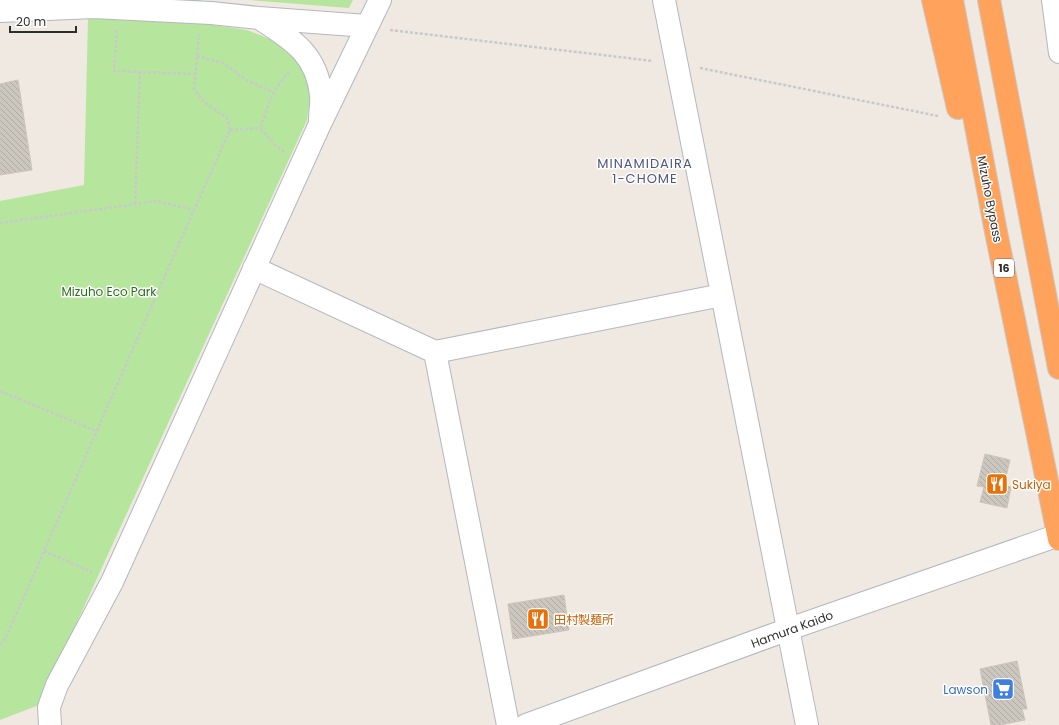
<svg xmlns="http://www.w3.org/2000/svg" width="1059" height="725" font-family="Poppins,'Noto Sans JP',sans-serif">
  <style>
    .park { fill: #b6e59e }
    .building { fill: url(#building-back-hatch); stroke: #cbc5ba }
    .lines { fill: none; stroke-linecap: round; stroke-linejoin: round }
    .street-casing { stroke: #b4b7c1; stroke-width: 22 }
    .secondary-casing { stroke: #b4b7c1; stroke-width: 24 }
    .highway-casing { stroke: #c9c9c9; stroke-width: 24 }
    .path { stroke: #c9c9c9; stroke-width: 2.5; stroke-dasharray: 3 2; stroke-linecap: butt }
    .street { stroke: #fff; stroke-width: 20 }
    .secondary { stroke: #fff; stroke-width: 22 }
    .highway { stroke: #ffa35c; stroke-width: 22 }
    .labels { text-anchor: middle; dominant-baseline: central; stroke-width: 3; stroke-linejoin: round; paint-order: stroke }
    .shield { fill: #fff; stroke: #6d6d6d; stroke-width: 1 }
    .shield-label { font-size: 11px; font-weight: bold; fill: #2e2e2e }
    .street-label { font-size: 12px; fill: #2e2e2e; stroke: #fff }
    .park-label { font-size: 12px; fill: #2c6e1b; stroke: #fff }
    .food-label { font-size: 12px; fill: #c56008; stroke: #fff; text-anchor: start }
    .shop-label { font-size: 12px; fill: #366cbe; stroke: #fff; text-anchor: end }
    .neighbourhood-label { font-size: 13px; letter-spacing: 1px; fill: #4d5680; stroke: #fff }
  </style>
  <defs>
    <pattern id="building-back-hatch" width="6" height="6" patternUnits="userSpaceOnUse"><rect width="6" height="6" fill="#cbc7bf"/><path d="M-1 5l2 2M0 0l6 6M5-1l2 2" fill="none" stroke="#afaba4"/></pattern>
  </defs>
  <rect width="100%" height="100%" fill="#efe9e1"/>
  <path class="park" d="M118 0H201L200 23 247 30 282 44 300 65 311 92 307 120 39 705 0 720V201L84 185 88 18Z
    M249 0H353L349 8Z"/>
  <path class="building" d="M18 80 32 170 0 175V84Z
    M985 454 1010 460 1004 485 1011 487 1007 508 980 502 984 487 977 486Z
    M564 595 569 630 513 639 508 604Z
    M1017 661 1027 709H1022L1025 720 1000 725H991L980 669Z"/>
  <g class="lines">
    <g class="street-casing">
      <path id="street" d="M1052 0 1059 53"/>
    </g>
    <g class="secondary-casing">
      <path id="secondary" d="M664 0 807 725
        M0 11 94 7 211 13 259 18 367 26
        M262 20C293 40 317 55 321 95 322 103 320 112 320 120
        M254 268 435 352 722 295
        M435 352 508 725
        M50 725 49 707 57 685 112 582 319 126 380 0
        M526 725 789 629 1059 535"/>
    </g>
    <g class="highway-casing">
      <path id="highway" d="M933 0 958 108
        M952 0 996 232 1059 539
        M989 0 1059 368"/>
    </g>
    <path class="path" d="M117 30 114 71 140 72
      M390 30 653 61
      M197 56 223 63 246 80 273 92
      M700 68 938 116
      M230 130 260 128
      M284 152 277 147 260 128C268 107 273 86 290 72
      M135 204 140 72 195 74
      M0 223 157 201 194 210
      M0 391 96 431
      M44 551 92 572
      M0 645 8 633 186 228 230 130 227 118 204 102 194 89 199 34"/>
    <use href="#street" class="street"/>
    <use href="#secondary" class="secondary"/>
    <use href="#highway" class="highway"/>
  </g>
  <defs>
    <g id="restaurant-square" transform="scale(1.15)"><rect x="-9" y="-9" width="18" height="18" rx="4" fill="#e8710a" stroke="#fff"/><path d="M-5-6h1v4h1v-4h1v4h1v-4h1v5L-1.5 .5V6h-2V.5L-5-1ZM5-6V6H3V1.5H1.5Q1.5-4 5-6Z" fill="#fff"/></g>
    <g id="supermarket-square" transform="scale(1.15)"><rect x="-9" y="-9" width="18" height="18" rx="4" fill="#3f7fe0" stroke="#fff"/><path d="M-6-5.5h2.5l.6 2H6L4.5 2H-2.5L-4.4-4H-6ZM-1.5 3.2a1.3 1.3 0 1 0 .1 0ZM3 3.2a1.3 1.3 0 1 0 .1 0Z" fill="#fff"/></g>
  </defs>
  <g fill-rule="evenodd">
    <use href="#restaurant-square" x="997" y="484"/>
    <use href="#restaurant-square" x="538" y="619"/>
    <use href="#supermarket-square" x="1003" y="689"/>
  </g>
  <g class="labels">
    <rect class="shield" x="994" y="259" width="20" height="18" rx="3"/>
    <g class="shield-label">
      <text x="1004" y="268">16</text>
    </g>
    <g class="street-label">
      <text transform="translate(990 199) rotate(79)">Mizuho Bypass</text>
      <text transform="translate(792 629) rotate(-20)">Hamura Kaido</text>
    </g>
    <g class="park-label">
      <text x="109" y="291">Mizuho Eco Park</text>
    </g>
    <g class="food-label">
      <text x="1012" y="484">Sukiya</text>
      <text x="554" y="619">田村製麺所</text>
    </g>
    <g class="shop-label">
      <text x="988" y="689">Lawson</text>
    </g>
    <g class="neighbourhood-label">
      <text x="645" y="163">MINAMIDAIRA<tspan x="645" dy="15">1-CHOME</tspan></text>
    </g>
  </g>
  <path d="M10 26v6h66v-6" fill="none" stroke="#2e2e2e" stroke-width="2"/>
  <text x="16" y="26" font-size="12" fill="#2e2e2e" stroke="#ffffff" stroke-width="3" paint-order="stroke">20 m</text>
</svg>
